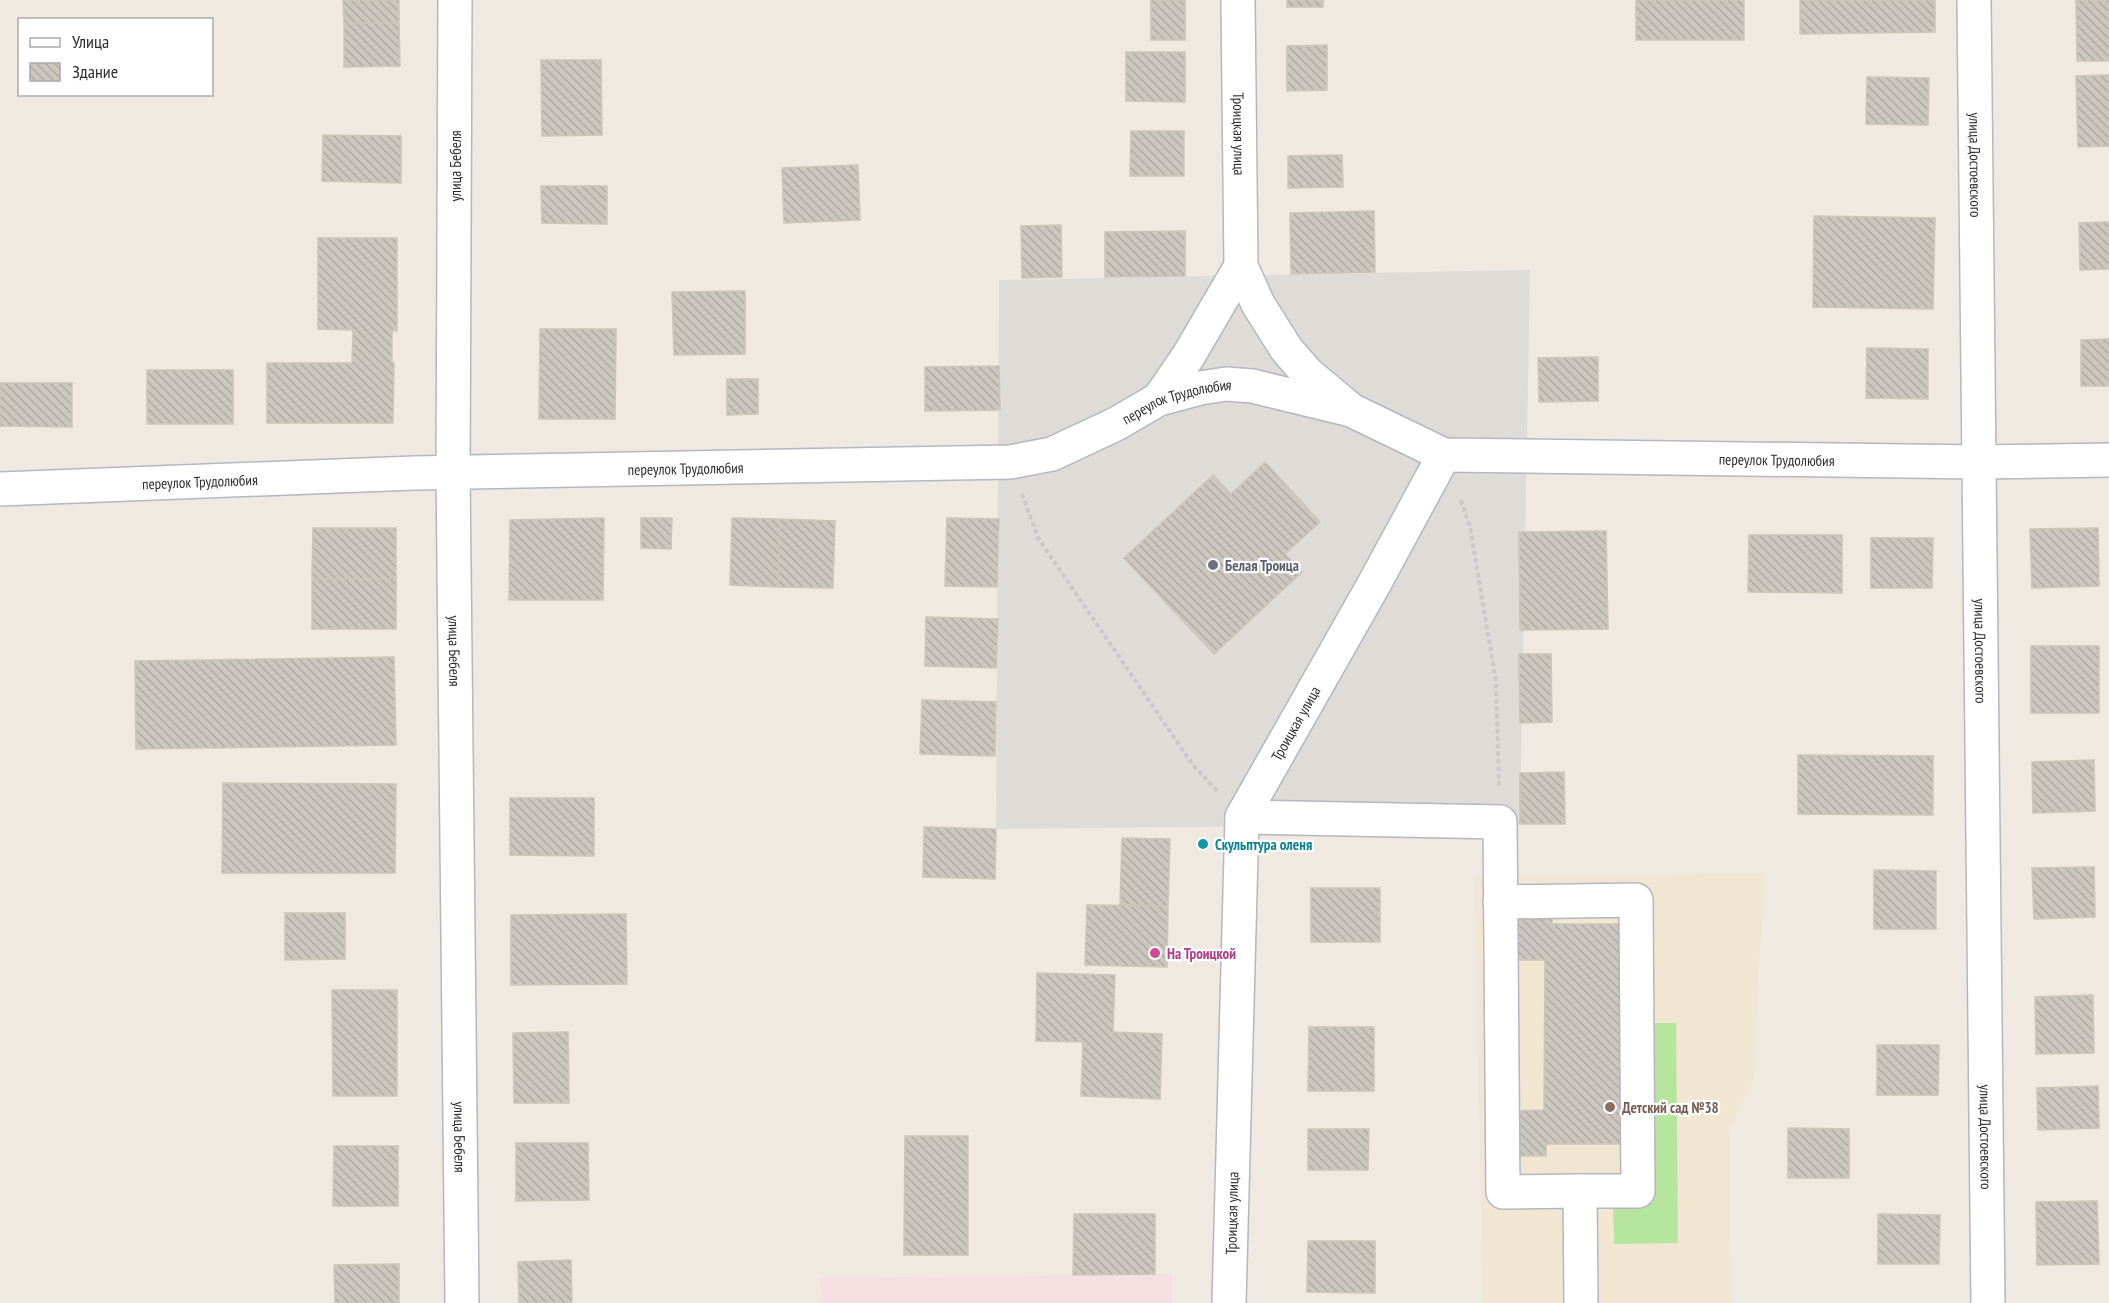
<svg xmlns="http://www.w3.org/2000/svg" width="2109" height="1303" font-family="'PT Sans Narrow',sans-serif">
  <style>
    .education { fill: #f0e6d1 }
    .medical { fill: #f5dfe0 }
    .grass { fill: #b6e59e }
    .plaza { fill: #dfdcd8 }
    .building { fill: url(#building-back-hatch); stroke: #cbc5ba; stroke-width: 1.5 }
    .lines { fill: none; stroke-linecap: round; stroke-linejoin: round }
    .minor-casing { stroke: #b4b7c1; stroke-width: 36 }
    .path { stroke: #c9c9c9; stroke-width: 4; stroke-dasharray: 4.5 3; stroke-linecap: butt }
    .minor { stroke: #fff; stroke-width: 33 }
    .worship-dot { fill: #6b7280; stroke: #fff; stroke-width: 2 }
    .culture-dot { fill: #0f9aa8; stroke: #fff; stroke-width: 2 }
    .hotel-dot { fill: #d1479c; stroke: #fff; stroke-width: 2 }
    .education-dot { fill: #8d6e63; stroke: #fff; stroke-width: 2 }
    .labels { text-anchor: middle; dominant-baseline: central; stroke-width: 4.5; stroke-linejoin: round; paint-order: stroke }
    .street-label { font-size: 15px; fill: #2e2e2e; stroke: #fff }
    .worship-label { font-size: 15px; font-weight: bold; fill: #5b616d; stroke: #fff; text-anchor: start }
    .culture-label { font-size: 15px; font-weight: bold; fill: #0d838f; stroke: #fff; text-anchor: start }
    .hotel-label { font-size: 15px; font-weight: bold; fill: #b23c85; stroke: #fff; text-anchor: start }
    .education-label { font-size: 15px; font-weight: bold; fill: #785e54; stroke: #fff; text-anchor: start }
  </style>
  <defs>
    <pattern id="building-back-hatch" width="6" height="6" patternUnits="userSpaceOnUse" patternTransform="scale(1.5)"><rect width="6" height="6" fill="#cbc7bf"/><path d="M-1 5l2 2M0 0l6 6M5-1l2 2" fill="none" stroke="#afaba4"/></pattern>
  </defs>
  <rect width="100%" height="100%" fill="#efe9e1"/>
  <path class="education" d="M1764 873 1753 1082 1729 1132 1730 1303H1483L1475 877Z"/>
  <path class="medical" d="M1172 1274V1303H821L820 1278Z"/>
  <path class="grass" d="M1646 1023H1676L1678 1243 1614 1244 1613 1204 1648 1203Z"/>
  <path class="plaza" d="M1530 270 1520 824 996 829 999 280Z"/>
  <path class="building" d="M343 0H399V23H344Z
    M1151 0H1185V40H1151Z
    M1287 0H1323V7H1287Z
    M1636 0H1744V40H1636Z
    M1800 0H1935V32L1800 34Z
    M2076 0H2109V61H2077Z
    M344 23H399L400 66 344 67Z
    M1327 45V90L1287 91V46Z
    M1126 52H1185V102L1126 101Z
    M541 60H601L602 135 542 136Z
    M2109 75V146L2078 147 2076 76Z
    M1867 77 1929 78 1928 125 1866 124Z
    M1131 131H1184V176H1130Z
    M323 135 401 136V183L322 181Z
    M1342 155 1343 187 1288 188V156Z
    M858 165 860 220 784 223 782 168Z
    M541 186H607V224L542 223Z
    M1374 211 1375 272 1291 274 1290 213Z
    M1814 216 1935 218 1933 309 1813 307Z
    M2109 222V269L2080 270 2079 223Z
    M1061 225 1062 277 1022 278 1021 226Z
    M1185 231V276L1105 277V232Z
    M318 238H397V331L392 330V363H394L393 423H267V363H352L353 330 318 329Z
    M745 291V354L674 355 672 292Z
    M540 329H616L615 419H539Z
    M2109 339V386H2081V340Z
    M1867 348 1928 349V399L1866 398Z
    M1598 357V401L1539 402 1538 358Z
    M999 366 1000 410 925 411V367Z
    M147 370H233V424H147Z
    M727 379H758V414L727 415Z
    M0 383H72V427L0 426Z
    M1265 462 1320 522 1285 554 1302 572 1214 654 1124 558 1213 475 1231 494Z
    M604 518 603 600H509L510 520Z
    M641 518H672L671 549 641 548Z
    M732 518 780 519 778 587 730 585Z
    M947 518 999 519 997 587 945 586Z
    M780 519 835 521 833 588 778 587Z
    M313 528H396V579H312Z
    M2098 528 2099 586 2032 588 2030 529Z
    M1606 531 1608 629 1520 630 1519 532Z
    M1749 535H1842V593L1748 592Z
    M1871 538H1933L1932 588H1871Z
    M312 579H396V629H312Z
    M926 617 998 619 996 668 925 666Z
    M2031 646H2099V713H2031Z
    M1519 654H1551L1552 722 1520 723Z
    M394 657 396 745 136 749 135 661Z
    M922 700 996 702 995 756 920 754Z
    M1798 755 1933 756V815L1798 814Z
    M2094 760 2095 811 2033 813 2032 762Z
    M1564 772 1565 824H1520V773Z
    M223 783 396 784 395 873H222Z
    M510 798H594V856L510 855Z
    M924 827 996 829 995 879 923 877Z
    M1122 838 1170 839 1168 906 1120 905Z
    M2094 867 2095 917 2034 919 2032 868Z
    M1874 870 1936 871V929H1874Z
    M1311 888H1380V942H1311Z
    M1087 905 1168 906 1167 967 1085 965Z
    M1518 910H1552V924H1622L1621 1144H1546V1156H1514V1111L1544 1110 1545 960H1517Z
    M285 913H345V959L285 960Z
    M626 914 627 984 511 985V915Z
    M1037 973 1115 975 1113 1032 1162 1034 1160 1099 1081 1096 1083 1042 1036 1041Z
    M332 990H397V1096H333Z
    M2093 995 2094 1053 2036 1054 2035 997Z
    M1309 1027H1374V1091H1308Z
    M568 1032 569 1103H514L513 1033Z
    M1877 1045H1939L1938 1095H1877Z
    M2098 1086 2099 1128 2038 1130 2037 1088Z
    M1788 1128 1849 1129V1178H1788Z
    M1308 1129H1369L1368 1170H1308Z
    M905 1136H968V1255H904Z
    M516 1143H588L589 1200 516 1201Z
    M334 1146H398V1206H333Z
    M2097 1201 2099 1264 2037 1265 2036 1202Z
    M1074 1214H1155V1274L1073 1275Z
    M1878 1214 1940 1215 1939 1264H1878Z
    M1308 1241H1375V1293L1307 1292Z
    M571 1260 572 1303H519L518 1262Z
    M399 1264V1303H335L334 1265Z"/>
  <g class="lines">
    <g class="minor-casing">
      <g id="minor">
        <path id="s1" d="M455 0 453 473 462 1303"/>
        <path id="s2" d="M1238 0 1241 266 1258 304 1287 350 1308 374 1351 410 1444 455 1979 462 2109 460"/>
        <path id="s3" d="M1974 0 1988 1303"/>
        <path d="M1159 399 1189 355 1241 266"/>
        <path id="s4" d="M0 489 414 473 1010 462 1052 454 1116 424 1159 399 1200 388 1226 384 1252 386 1351 410"/>
        <path d="M1242 817 1500 822 1503 1192 1580 1191"/>
        <path d="M1500 902 1636 900 1638 1191H1580L1581 1303"/>
        <path id="s5" d="M1229 1303 1242 817 1373 586 1444 455"/>
      </g>
    </g>
    <path class="path" d="M1022 494 1038 538 1193 765 1218 792
      M1461 500 1470 527 1496 681 1499 786"/>
    <use href="#minor" class="minor"/>
  </g>
  <circle class="worship-dot" cx="1213" cy="565" r="6"/>
  <circle class="culture-dot" cx="1203" cy="844" r="6"/>
  <circle class="hotel-dot" cx="1155" cy="953" r="6"/>
  <circle class="education-dot" cx="1610" cy="1107" r="6"/>
  <g class="labels">
    <g class="street-label">
      <text stroke="none"><textPath href="#s2" startOffset="134">Троицкая улица</textPath></text>
      <text transform="translate(455 166) rotate(-90)">улица Бебеля</text>
      <text stroke="none"><textPath href="#s3" startOffset="165">улица Достоевского</textPath></text>
      <text stroke="none"><textPath href="#s4" startOffset="1190">переулок Трудолюбия</textPath></text>
      <text stroke="none"><textPath href="#s2" startOffset="886">переулок Трудолюбия</textPath></text>
      <text stroke="none"><textPath href="#s4" startOffset="686">переулок Трудолюбия</textPath></text>
      <text stroke="none"><textPath href="#s4" startOffset="200">переулок Трудолюбия</textPath></text>
      <text stroke="none"><textPath href="#s3" startOffset="651">улица Достоевского</textPath></text>
      <text stroke="none"><textPath href="#s1" startOffset="651">улица Бебеля</textPath></text>
      <text stroke="none"><textPath href="#s5" startOffset="594">Троицкая улица</textPath></text>
      <text stroke="none"><textPath href="#s1" startOffset="1137">улица Бебеля</textPath></text>
      <text stroke="none"><textPath href="#s3" startOffset="1137">улица Достоевского</textPath></text>
      <text stroke="none"><textPath href="#s5" startOffset="90">Троицкая улица</textPath></text>
    </g>
    <g class="worship-label">
      <text x="1225" y="565">Белая Троица</text>
    </g>
    <g class="culture-label">
      <text x="1215" y="844">Скульптура оленя</text>
    </g>
    <g class="hotel-label">
      <text x="1167" y="953">На Троицкой</text>
    </g>
    <g class="education-label">
      <text x="1622" y="1107">Детский сад №38</text>
    </g>
  </g>
  <rect x="18" y="18" width="195" height="78" fill="#ffffff" stroke="#ababab" stroke-width="1.5"/>
  <rect x="30" y="38" width="30" height="9" fill="#ffffff" stroke="#ababab" stroke-width="1.5"/>
  <text x="72" y="48" font-size="18" fill="#2e2e2e">Улица</text>
  <rect x="30" y="63" width="30" height="18" fill="url(#building-back-hatch)" stroke="#ababab" stroke-width="1.5"/>
  <text x="72" y="78" font-size="18" fill="#2e2e2e">Здание</text>
</svg>
